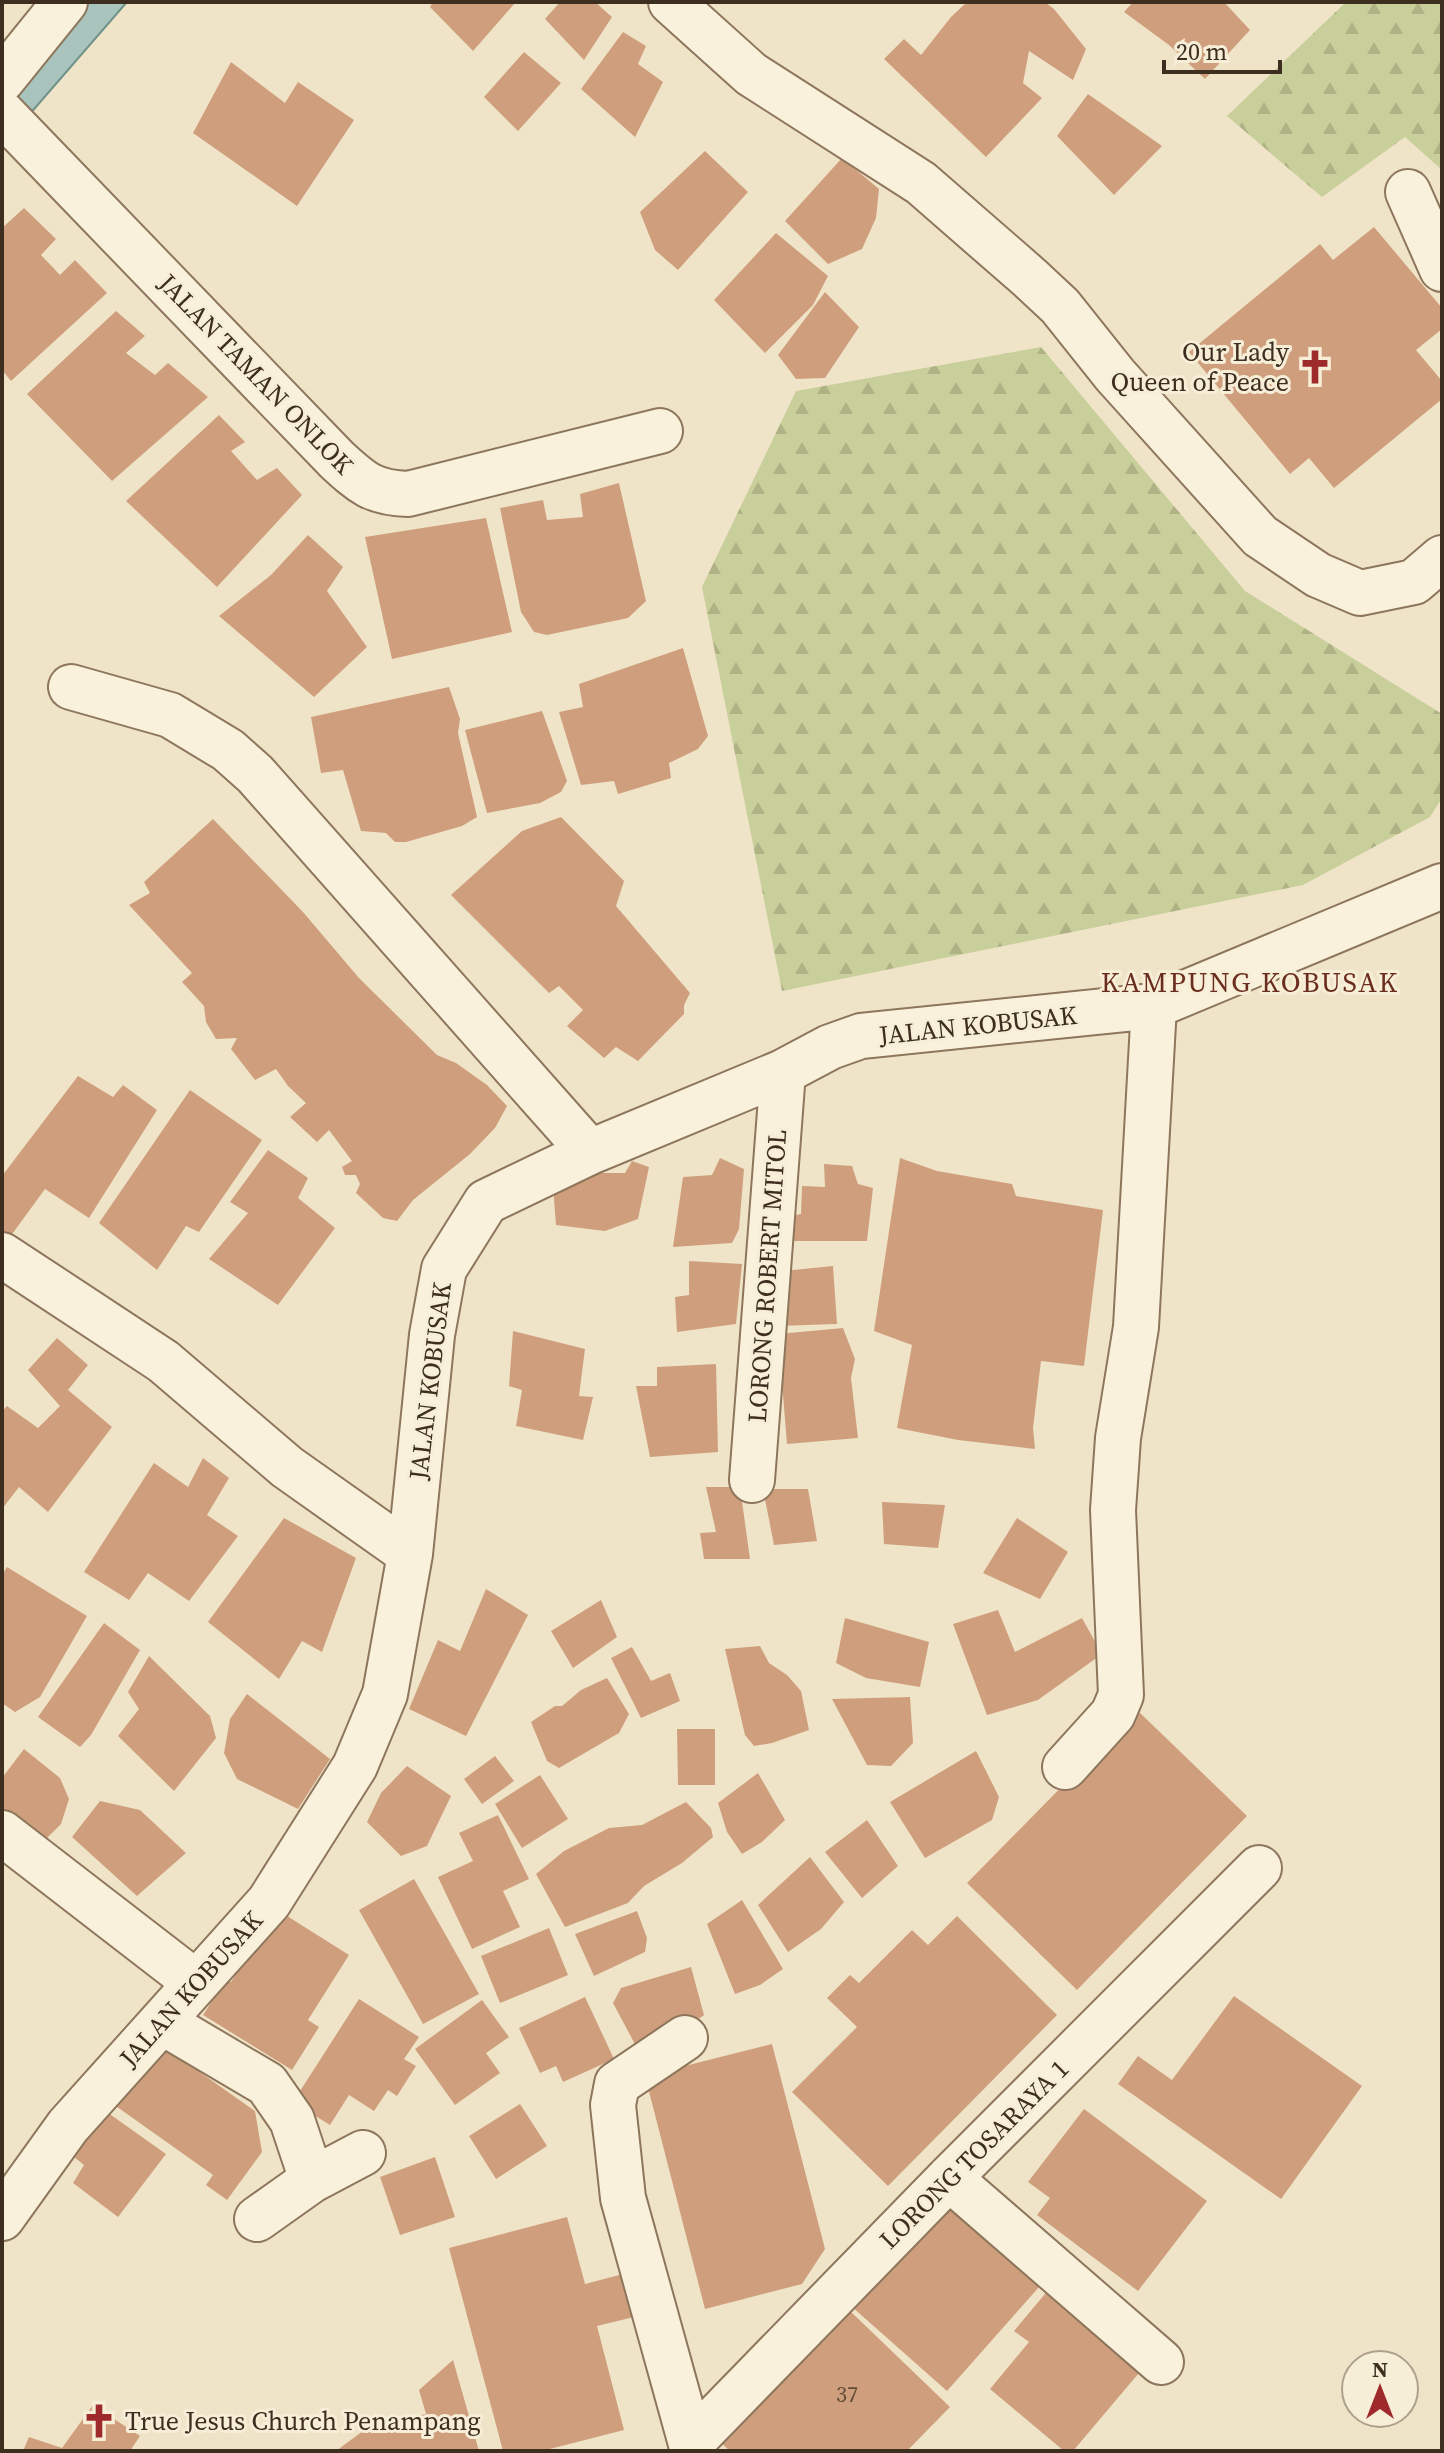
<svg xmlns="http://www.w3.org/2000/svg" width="1444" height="2453" font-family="'Source Serif 4',serif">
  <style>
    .forest { fill: url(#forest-firs) }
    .water { fill: #a9c4bc; stroke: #6f938a; stroke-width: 2 }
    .building { fill: #cf9f7d }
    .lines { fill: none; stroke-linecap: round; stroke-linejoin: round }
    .minor-casing { stroke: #8d765c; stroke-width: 48 }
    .minor { stroke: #faf1dc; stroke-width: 44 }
    .labels { text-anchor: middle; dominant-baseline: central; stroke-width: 6; stroke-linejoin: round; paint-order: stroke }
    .number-label { font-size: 22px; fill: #624a37 }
    .poi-label { font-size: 26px; fill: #3d2e20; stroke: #f7eed8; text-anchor: end }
    .street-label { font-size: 26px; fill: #3d2e20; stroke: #f7eed8 }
    .neighbourhood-label { font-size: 28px; letter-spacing: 2px; fill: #6b2e1e; stroke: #f7eed8 }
  </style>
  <defs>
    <pattern id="forest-firs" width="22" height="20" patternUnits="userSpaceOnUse" patternTransform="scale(2)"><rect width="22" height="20" fill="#c9cf9b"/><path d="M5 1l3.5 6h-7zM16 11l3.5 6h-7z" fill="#aeb285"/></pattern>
  </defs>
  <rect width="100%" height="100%" fill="#f0e4c8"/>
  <path class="forest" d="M1346 2H1442V170L1405 137 1322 197 1227 116Z
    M1041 347 1245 591 1442 714V798L1430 817 1303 885 782 991 702 587 796 391Z"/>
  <path class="water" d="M89 2H127L2 146V100Z"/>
  <path class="building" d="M433 2H516L473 51 430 7Z
    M560 2H595L612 17 584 60 545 19Z
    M967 2H1045L1054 9 1086 49 1073 80 1029 51 1023 83 1042 98 986 157 884 59 904 39 921 55 951 17Z
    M1133 2H1224L1250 30 1205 79 1169 45 1124 12Z
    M623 32 646 46 638 64 663 82 635 137 581 89Z
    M524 52 561 83 518 131 484 97Z
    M231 62 285 103 298 82 354 120 297 206 193 133Z
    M1088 94 1162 146 1114 195 1057 136Z
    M705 151 748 192 678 270 655 250 640 212Z
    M842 158 879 189 876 218 862 249 828 264 785 221Z
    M24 208 56 239 41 255 60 275 75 260 107 293 11 381 2 370V228Z
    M1374 227 1442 308V329L1416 350 1442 381V399L1334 488 1309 458 1290 474 1189 352 1320 244 1333 260Z
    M776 233 828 276 813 305 765 353 714 300Z
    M825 292 859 327 825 378 796 379 778 355Z
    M116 311 145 336 126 353 155 375 168 363 208 397 112 481 27 394Z
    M219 415 245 442 231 451 257 480 277 468 302 495 217 587 126 501Z
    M619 483 646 601 628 618 547 635 534 632 521 612 500 508 543 500 547 520 583 517 580 494Z
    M486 518 512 632 392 659 365 537Z
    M308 535 343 567 327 591 367 647 314 697 219 616 271 575Z
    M683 648 708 736 698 749 669 763 671 778 618 794 614 781 581 785 559 712 583 707 579 684Z
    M449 687 460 719 458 733 477 817 462 826 406 842H395L386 833 361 831 343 770 321 773 311 717Z
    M542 711 567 781 561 792 540 803 487 813 465 730Z
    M561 817 624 881 616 906 690 993 684 1005V1014L638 1061 616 1047 604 1058 567 1026 583 1010 559 986 549 993 451 895 522 831Z
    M213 819 303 912 359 978 437 1055 456 1063 487 1085 507 1106 495 1128 470 1154 413 1200 397 1221 383 1218 356 1193 360 1184 356 1175H345L342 1167 352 1161 329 1130 317 1142 290 1117 306 1103 288 1086 276 1069 255 1080 231 1049 237 1038 216 1039 206 1022 204 1006 182 982 192 973 129 905 150 893 144 882Z
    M78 1076 113 1097 123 1085 157 1110 89 1218 45 1189 10 1237 2 1231V1176Z
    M190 1090 262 1140 199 1232 186 1226 157 1270 99 1223Z
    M268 1150 308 1178 298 1198 335 1228 278 1305 209 1259 248 1213 230 1202Z
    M720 1158 744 1169 739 1229 732 1243 673 1247 683 1177 712 1175Z
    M900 1158 937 1171 1012 1184 1016 1196 1103 1210 1084 1366 1041 1361 1033 1428 1035 1449 958 1440 897 1428 912 1345 874 1331Z
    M632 1161 649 1167 638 1219 605 1231 556 1225 552 1173H625Z
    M824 1164 852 1166 858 1184 873 1188 867 1241H792L791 1216 801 1214 802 1186 825 1187Z
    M689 1261 742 1264 736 1324 677 1332 675 1297 689 1295Z
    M833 1266 837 1324 778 1326 773 1272Z
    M843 1328 855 1359 851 1378 858 1438 787 1444 778 1334Z
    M513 1331 585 1349 579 1396 593 1397 583 1440 516 1426 522 1390 509 1386Z
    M57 1338 88 1365 68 1390 112 1427 48 1512 19 1487 2 1509V1412L7 1406 38 1428 60 1406 28 1370Z
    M716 1364 718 1452 650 1457 636 1386H657V1367Z
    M203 1458 229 1478 207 1515 238 1536 189 1601 148 1573 129 1600 84 1572 154 1463 188 1487Z
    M706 1487H740L750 1559H704L700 1533 716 1532Z
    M763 1489H808L817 1541 774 1545Z
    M882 1502 945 1505 938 1548 884 1544Z
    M284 1518 356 1558 322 1652 302 1641 279 1679 208 1622Z
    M1017 1518 1068 1552 1040 1599 983 1573Z
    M7 1567 87 1616 40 1697 15 1712 2 1703V1575Z
    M486 1589 528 1615 466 1736 409 1709 438 1640 460 1651Z
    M601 1600 617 1637 573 1668 551 1631Z
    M998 1610 1015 1652 1082 1618 1102 1654 1038 1700 987 1715 953 1624Z
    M845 1618 929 1642 920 1687 866 1678 836 1663Z
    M104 1623 140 1650 91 1735 80 1747 38 1717Z
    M760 1646 769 1663 787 1675 801 1691 809 1730 772 1743 754 1746 745 1735 725 1649Z
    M632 1647 651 1681 670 1673 680 1701 641 1718 611 1658Z
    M149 1656 210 1716 216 1738 174 1791 118 1736 139 1709 128 1692Z
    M607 1678 629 1714 619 1733 559 1768 547 1761 531 1722 555 1706H562L581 1690Z
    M247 1694 330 1759 298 1809 237 1779 224 1753 230 1719Z
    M910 1697 913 1743 891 1766 867 1765 832 1699Z
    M1137 1710 1247 1816 1077 1990 967 1883Z
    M677 1729H715V1785H678Z
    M24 1749 60 1778 69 1799 61 1824 44 1841 2 1808V1778Z
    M976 1751 999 1797 992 1820 925 1858 890 1802Z
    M495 1756 514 1781 482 1804 464 1779Z
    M407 1766 451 1796 427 1846 401 1856 367 1822 381 1793Z
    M758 1773 785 1820 762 1842 742 1854 727 1832 718 1803Z
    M540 1775 568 1819 522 1848 495 1804Z
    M100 1801 140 1810 186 1853 137 1896 72 1837Z
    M686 1802 711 1828 713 1837 682 1863 644 1886 628 1903 565 1927 536 1874 564 1851 609 1828 642 1825Z
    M498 1815 529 1879 503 1891 520 1927 472 1949 438 1877 473 1861 459 1833Z
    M867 1820 898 1866 862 1898 825 1852Z
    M810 1857 844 1902 821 1929 788 1952 758 1905Z
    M414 1879 479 1994 423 2024 359 1910Z
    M742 1900 783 1969 760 1985 735 1994 707 1924Z
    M276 1909 349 1955 308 2020 319 2027 292 2070 203 2015 226 1979 231 1982Z
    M637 1911 647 1938 645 1952 594 1976 575 1934Z
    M957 1916 1057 2015 888 2186 792 2092 857 2027 827 1998 850 1975 859 1983 912 1930 928 1945Z
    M549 1928 568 1975 500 2003 481 1956Z
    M691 1967 704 2015 670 2040 637 2048 613 2003 621 1988Z
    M1234 1996 1362 2086 1281 2199 1118 2084 1138 2056 1172 2080Z
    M585 1997 614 2059 563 2082 556 2066 540 2073 519 2028Z
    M359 1999 419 2037 404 2059 416 2066 397 2096 388 2090 374 2111 349 2095 330 2125 293 2102Z
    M482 2000 509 2037 486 2053 500 2073 455 2105 415 2049Z
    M157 2042 255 2111 262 2152 227 2200 206 2185 213 2175 113 2104Z
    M772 2044 825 2249 802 2284 705 2309 645 2076Z
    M520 2104 547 2146 496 2179 469 2136Z
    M1084 2109 1207 2201 1138 2291 1037 2215 1050 2198 1028 2182Z
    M104 2110 166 2154 118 2217 73 2183 84 2165 69 2153Z
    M435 2157 455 2217 400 2235 380 2177Z
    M951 2193 1047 2278 947 2391 851 2306Z
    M567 2217 585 2284 623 2274 634 2317 597 2326 624 2430 542 2451H503L449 2248Z
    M1050 2288 1144 2367 1073 2451H1064L990 2389 1029 2342 1014 2331Z
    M848 2309 950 2407 907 2451H730L720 2442Z
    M453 2360 479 2451H336L367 2428 426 2414 419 2390Z
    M93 2405 140 2436 130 2451H23L29 2437 62 2448Z"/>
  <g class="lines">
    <g class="minor-casing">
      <path id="minor" d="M671 2 751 74 921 183 1030 278 1060 306 1115 375 1260 536 1318 575 1360 593 1414 582 1442 558
        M2 80 65 2
        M2 113 337 460C362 483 373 493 408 494L660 431
        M1408 192 1442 269
        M71 687 170 715 228 750 255 774 590 1152
        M2 1255 163 1361 287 1467 410 1554
        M752 1480 783 1072
        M1065 1767 1113 1714 1121 1695 1113 1510 1118 1438 1136 1327 1154 1006
        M2 1833 195 1982
        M162 2022 267 2084 292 2120 312 2180
        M685 2038 617 2084 613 2105 623 2198 693 2451
        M949 2178 1161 2362
        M2 2218 68 2126 269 1902 355 1766 385 1694 410 1554 432 1335 444 1269 486 1202 590 1152 783 1072 830 1047 861 1036 1154 1006 1442 886
        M257 2219 312 2180 363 2153
        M691 2443 949 2178 1259 1868"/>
    </g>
    <use href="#minor" class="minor"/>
  </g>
  <defs>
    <g id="church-bare" transform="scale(2.76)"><path d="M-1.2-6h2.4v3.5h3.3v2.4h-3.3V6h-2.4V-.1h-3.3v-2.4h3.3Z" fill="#9e2a2b" stroke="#f7eed8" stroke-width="2.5" paint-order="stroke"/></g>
  </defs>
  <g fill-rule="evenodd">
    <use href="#church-bare" x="1315" y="367"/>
    <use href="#church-bare" x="99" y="2421"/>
  </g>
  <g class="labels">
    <g class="number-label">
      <text x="847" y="2394">37</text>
    </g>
    <g class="poi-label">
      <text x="1289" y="352">Our Lady<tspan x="1289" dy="30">Queen of Peace</tspan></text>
      <text x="125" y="2421" text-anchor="start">True Jesus Church Penampang</text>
    </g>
    <g class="street-label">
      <text transform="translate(256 374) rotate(46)">JALAN TAMAN ONLOK</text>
      <text transform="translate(978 1025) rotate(-6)">JALAN KOBUSAK</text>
      <text transform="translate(767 1276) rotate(-86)">LORONG ROBERT MITOL</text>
      <text transform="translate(430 1381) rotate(-83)">JALAN KOBUSAK</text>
      <text transform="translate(191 1989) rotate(-48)">JALAN KOBUSAK</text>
      <text transform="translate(974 2154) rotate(-45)">LORONG TOSARAYA 1</text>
    </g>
    <g class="neighbourhood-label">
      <text x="1250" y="982">KAMPUNG KOBUSAK</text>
    </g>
  </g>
  <rect width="1444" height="2453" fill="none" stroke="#3d2e20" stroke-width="8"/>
  <g transform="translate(1380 2389)"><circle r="38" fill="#f7eed8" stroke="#ada18e" stroke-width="2"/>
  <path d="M0-6L14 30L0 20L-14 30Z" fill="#9e2a2b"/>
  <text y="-12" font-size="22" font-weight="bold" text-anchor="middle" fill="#3d2e20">N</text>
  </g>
  <path d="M1164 60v12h116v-12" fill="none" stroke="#3d2e20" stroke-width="4"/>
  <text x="1176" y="60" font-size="24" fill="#3d2e20" stroke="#f7eed8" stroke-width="6" paint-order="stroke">20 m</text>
</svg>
